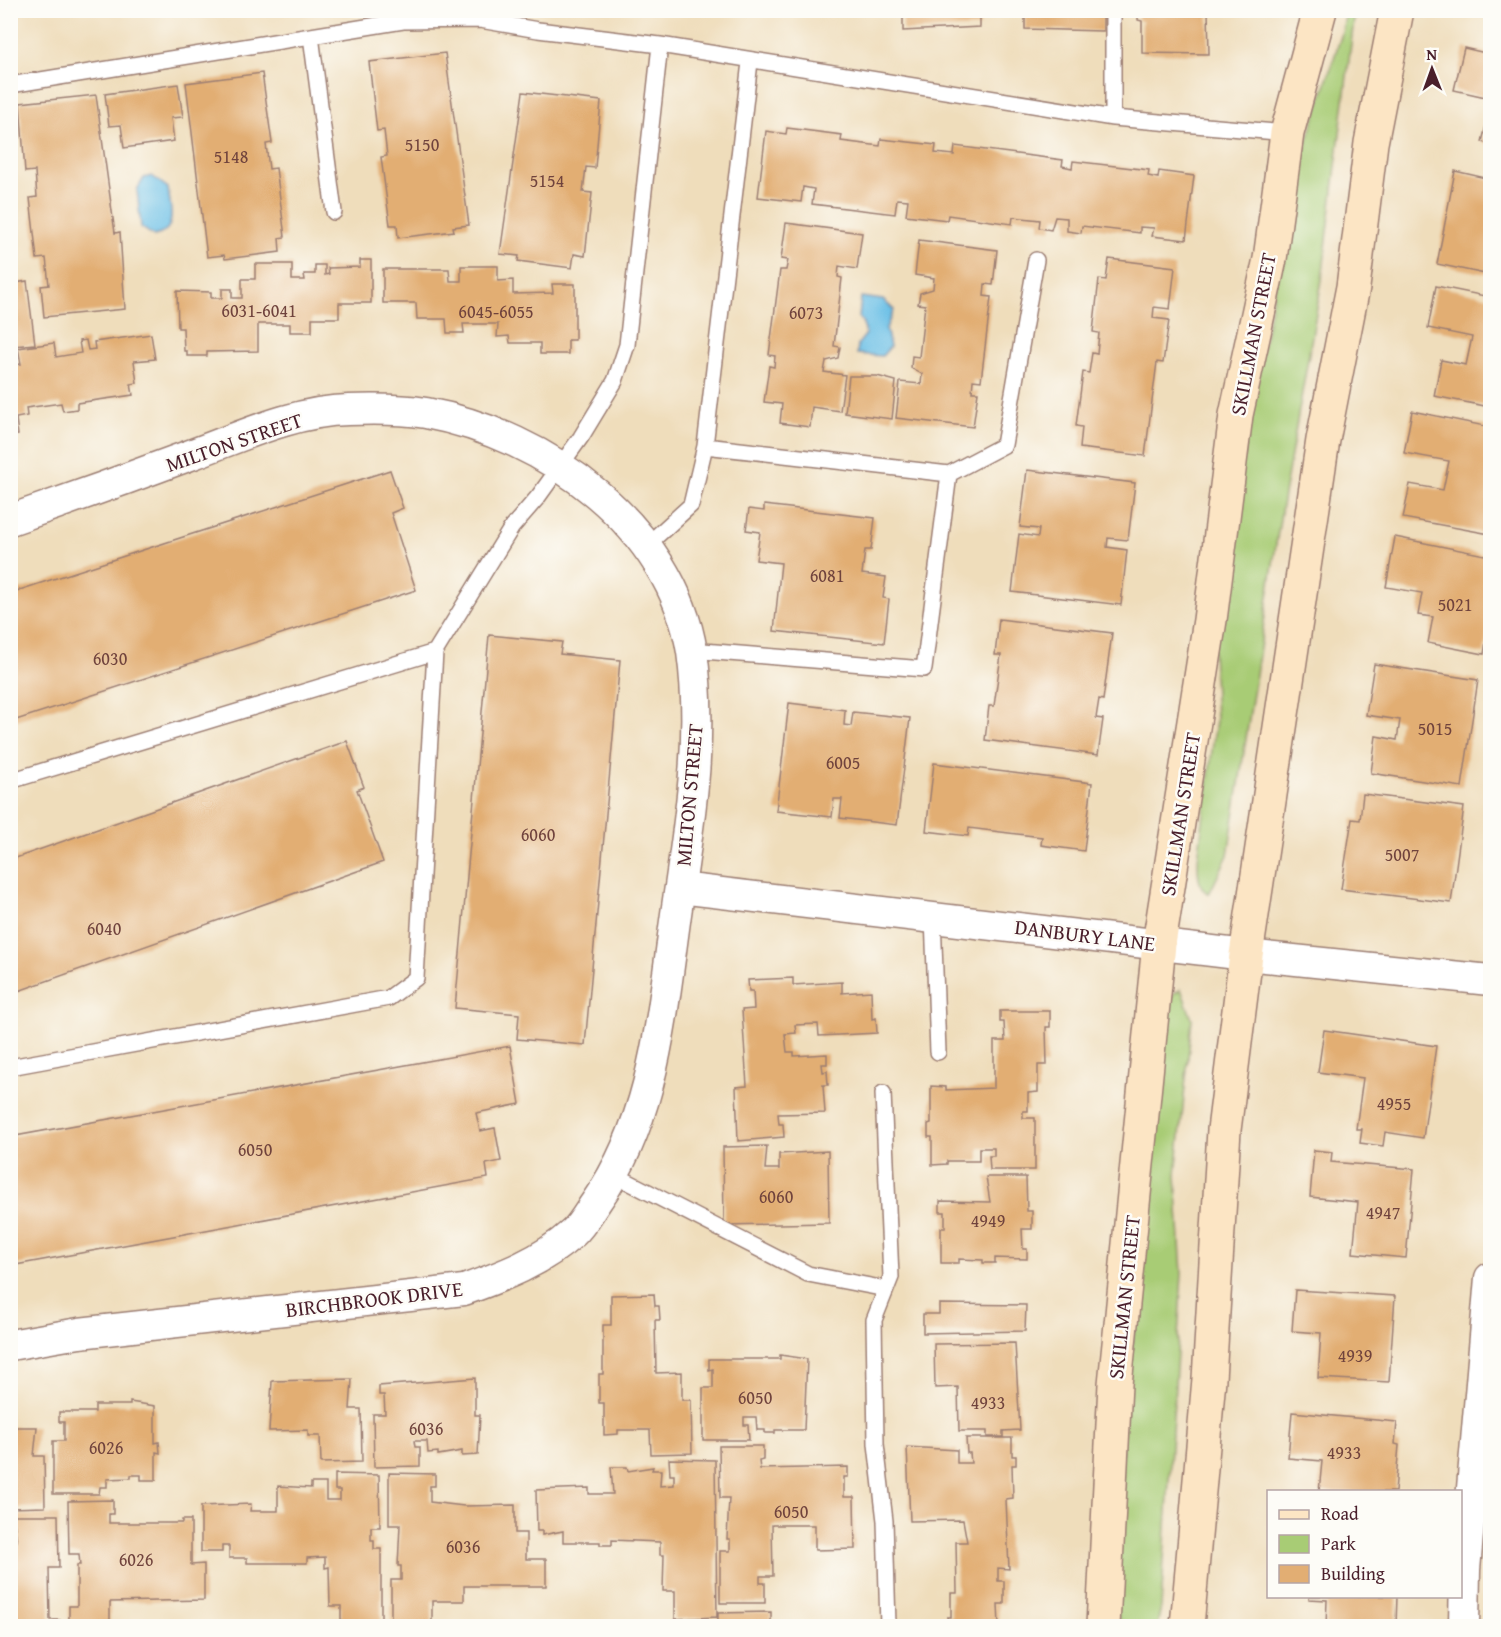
<svg xmlns="http://www.w3.org/2000/svg" width="1501" height="1637" font-family="'Gentium Book Plus',serif">
  <style>
    .green { fill: #a8cc75; stroke: #797650; stroke-width: 1.5 }
    .water { fill: #6abfe6; stroke: #5a6f88; stroke-width: 1.5 }
    .building { fill: #e2ae73 }
    .lines { fill: none; stroke-linecap: round; stroke-linejoin: round }
    .service-casing { stroke: #9c7e73; stroke-width: 18 }
    .minor-casing { stroke: #9c7e73; stroke-width: 33 }
    .secondary-casing { stroke: #9c7e73; stroke-width: 36 }
    .service { stroke: #fff; stroke-width: 15 }
    .minor { stroke: #fff; stroke-width: 30 }
    .secondary { stroke: #fce5c4; stroke-width: 33 }
    .labels { text-anchor: middle; dominant-baseline: central; stroke-width: 5; stroke-linejoin: round; paint-order: stroke }
    .number-label { font-size: 18px; fill: #70433d }
    .street-label { font-size: 21px; fill: #4a1f2b; stroke: #fdfcf7 }
  </style>
  <rect width="100%" height="100%" fill="#fdfcf7"/>
  <filter id="ink" filterUnits="userSpaceOnUse"><feTurbulence type="fractalNoise" baseFrequency=".0167" numOctaves="2"/><feDisplacementMap in="SourceGraphic" scale="12" xChannelSelector="R" yChannelSelector="G"/><feConvolveMatrix kernelMatrix="1 2 1 2 8 2 1 2 1" color-interpolation-filters="sRGB"/></filter>
  <filter id="wash" filterUnits="userSpaceOnUse"><feTurbulence type="fractalNoise" baseFrequency=".008" numOctaves="4" result="noise"/><feDisplacementMap in="SourceGraphic" scale="24" xChannelSelector="R" yChannelSelector="G"/><feGaussianBlur stdDeviation="1.35" result="paint"/><feColorMatrix in="noise" values="0 0 0 0 0 0 0 0 0 0 0 0 0 0 0 0 0 1.4 0 .05"/><feComposite in="paint" operator="in"/></filter>
  <g filter="url(#wash)">
    <rect width="100%" height="100%" fill="#efddbb"/>
    <path class="green" d="M1346 11H1355L1322 280 1282 506 1228 855 1209 894C1197 888 1198 871 1198 859L1216 720 1213 649 1241 458 1298 170 1342 33Z
      M1181 989 1192 1019 1176 1175 1182 1274 1161 1607 1157 1626H1120L1116 1605 1122 1446 1168 1006 1173 994Z"/>
    <path class="water" d="M152 176 168 188C170 207 179 231 154 236L141 227 137 190 144 178Z
      M861 297 883 300 894 310 886 328 890 347 882 356 857 354 858 344 866 334 862 321 859 318Z"/>
    <g id="blocks">
      <path class="building" d="M903 10H980V27L903 31Z
        M1025 10H1103V31L1025 29Z
        M1138 10H1208L1209 54 1142 53V21L1138 20Z
        M1464 48 1490 54V98L1454 90Z
        M445 53 469 225 453 227 454 231 398 238 397 225H390L381 157 387 156 384 130 377 131 369 62Z
        M262 73 272 143 266 144 269 169 276 168 285 237 279 238 280 252 225 259 224 255 207 257 186 83Z
        M178 84 183 117 171 118 174 141 124 148 121 125 109 126 105 94Z
        M523 92 601 101 595 168 586 167 583 192 592 193 585 256 574 254 572 268 518 261 519 256 500 254Z
        M96 95 115 233 120 232 125 309 44 317 41 286 49 285 46 258 37 259 30 198 37 197 35 171 25 172 20 103Z
        M1490 109V144L1482 142Z
        M787 128 842 135 841 141 880 146 881 139 936 145 935 153 954 155 955 146 1063 160 1062 166 1072 168 1073 161 1149 170 1148 176 1158 178 1159 171 1194 176 1186 240 1152 236 1154 228 1140 227V233L1082 226 1081 233 1067 231V218L1055 217 1051 230 1039 228 1040 220 1013 217 1012 224 948 215 947 220 906 215 908 200 897 199 895 214 812 204 814 189 803 187 801 202 758 197 766 131 786 134Z
        M1455 171 1490 179V275L1437 264Z
        M786 223 862 233 857 269 839 266 838 277 842 278 834 346 840 347 838 358 826 361 824 372 845 375 840 411 812 407 810 427 780 423 782 404 764 402 769 366 774 367 775 356 769 355 780 270H786L788 260 781 259Z
        M919 240 997 250 993 285 985 284 984 296 991 297 981 381 973 380 972 392H978L973 427 896 418 900 382 921 384 922 374 911 368 912 356 919 357 925 305 918 304 920 293 933 289 934 278 915 275Z
        M1109 259 1175 267 1170 309 1154 307 1153 318 1169 320 1163 363 1157 362 1145 456 1080 448 1082 427 1076 426 1083 372 1089 373 1092 353 1097 354 1099 333 1093 332 1099 279 1106 280Z
        M360 260H371V303H339V318H312V332H290V324H258V351L207 352V356H187V351H184L183 328H178L177 291 211 292V298H222V289H232V298H242V279H255V264H292V280H305L304 274H315V265H325V275L329 274 328 268 360 267Z
        M461 266H498V281L513 280V294L553 293 552 284H575V340H568V354H540V343H510L509 336 497 337 498 324H463L464 333H447L446 319H417L416 303H383V269H449L450 281H461Z
        M27 281 35 344 13 346 10 284Z
        M1436 286 1490 297V407L1434 396 1441 360 1466 365 1472 337 1428 328Z
        M151 334 155 359 134 361 137 383 131 384 133 395 77 403V409L63 411 61 403 26 408 27 416 16 418 18 435 10 436V365L21 364 18 348 54 343 56 357 81 353 79 341 86 340 88 350 95 349 94 342Z
        M849 376H877L896 381 892 419 845 413Z
        M1412 411 1490 427 1488 498 1490 499V534L1403 518 1410 484 1443 490 1449 461 1404 453Z
        M390 470 403 508 391 513 416 590 10 722V593Z
        M1027 470 1135 483 1128 540 1108 538 1107 547 1127 550 1121 605 1012 592 1019 534 1038 537 1039 529 1020 527Z
        M764 505 875 518 871 550H865L862 574 886 577 883 598 889 599 884 643 774 631 781 563 756 560 760 532 746 530 749 509 764 511Z
        M1395 537 1490 556V618L1484 654 1428 643 1433 617 1418 615 1422 593 1386 587Z
        M999 619 1112 633 1103 700 1099 699 1096 718 1103 719 1098 755 985 740 989 706H994L1001 655H995Z
        M489 635 562 642 560 654 620 660 585 1045 517 1039 519 1014 455 1008Z
        M1374 664 1478 680 1462 787 1371 773 1376 736 1397 740 1400 720 1366 715Z
        M789 703 845 710 844 725 851 726 853 712 910 718 897 825 840 818 842 799H834L832 817 776 811Z
        M347 741 364 787 357 790 383 862 10 994V860Z
        M934 763 1092 783 1084 851 1041 845 1042 837 969 828 968 836 926 831Z
        M1363 794 1464 807 1451 903 1341 889 1352 819 1360 820Z
        M793 978V985L842 982V993L871 991 872 1019 876 1018 877 1033 819 1036 818 1024 795 1025 796 1033 785 1034 787 1052H794V1056L827 1054V1064H822L823 1072 827 1071 828 1085H823L825 1113 778 1114 779 1124H783L784 1137 738 1141 736 1087 747 1086 742 1010 754 1009 753 991H749L748 980Z
        M1000 1011H1050V1027H1046L1047 1065H1038V1092L1028 1093V1111H1023V1118H1035V1170H990L989 1156H994V1148H979V1161H947V1164L932 1165V1137H928V1124L931 1123V1086L946 1087V1090L994 1088V1041H1005L1004 1022H1000Z
        M1324 1030 1436 1046 1423 1138 1385 1132 1383 1146 1360 1143 1362 1129H1356L1363 1078 1318 1072Z
        M510 1046 520 1104 476 1113 480 1131 495 1128 501 1161 486 1164 488 1178 10 1266V1137Z
        M767 1146 765 1169H779V1154L828 1151 829 1223 724 1225 723 1147Z
        M1314 1150 1332 1152 1331 1162 1414 1169 1406 1258 1353 1253 1358 1202 1310 1197Z
        M986 1177H1026L1027 1211H1032V1229H1022L1023 1249H1027V1259L995 1258V1263H983V1260L959 1259V1263H941V1228H945V1212H940V1201L990 1202Z
        M1295 1290 1395 1296 1389 1382 1318 1378 1321 1333 1292 1331Z
        M654 1294 655 1306H659L660 1320H655L656 1373 682 1372V1400H691L692 1453 651 1454 650 1430H618V1434L604 1435V1403H599V1374H603V1325H611V1295Z
        M939 1304 1026 1305 1025 1331 923 1333V1314H939Z
        M1015 1343 1020 1430 1003 1431V1437H987V1431H959L958 1387 935 1388 934 1344Z
        M780 1355 807 1359 804 1430H775V1433H765V1430H757L756 1417H744V1425H748L749 1440H703V1388H713V1369L709 1370V1359H780Z
        M475 1378V1415H480L478 1455 462 1456V1451L438 1455V1452L428 1453 427 1441H414L415 1447H420V1466L374 1467 373 1414H385L384 1395H379V1386Z
        M352 1379 350 1409H361L362 1462 321 1463 320 1436H308V1430L269 1431 272 1381Z
        M130 1402 155 1406V1443L159 1442 160 1453 156 1452V1480H141V1475H131V1478L107 1479V1487H100L99 1494H53V1441H64V1422H59V1412H95V1405H130Z
        M1292 1412 1397 1422 1395 1444 1399 1445 1395 1492H1319L1322 1461 1288 1458Z
        M10 1427H37L34 1456H44L45 1507 10 1508Z
        M966 1438H1012V1456H1016V1465H1012L1013 1498 1006 1499 1009 1569 998 1568V1581H1004V1604H998L999 1626H947V1617H951V1593H957L956 1542H967L963 1520 910 1521 907 1447 957 1450V1463H971L970 1453H967Z
        M719 1446H763V1460L759 1461 760 1469 848 1467V1477H844V1497H854L855 1549 815 1550V1525H772L773 1576H760V1583H765V1603H720V1551H730V1539H727L729 1498H720Z
        M669 1459 715 1460 717 1617 675 1619V1591H663L664 1555H660V1542L612 1540V1545H600V1542H563V1531L542 1535V1531H537L536 1490 589 1488V1494H613L611 1467H627L628 1471 653 1467 652 1470H661L660 1486 674 1485V1475H670Z
        M389 1473 435 1474V1486H430V1502L464 1506 515 1505V1533H526V1559H546V1586H464V1601H432V1626H391V1580H401V1566H398L400 1525H389Z
        M335 1474 379 1475 380 1527H371V1540H374V1549H381V1626H341V1606H330L329 1567 325 1568V1557L307 1558V1563H247V1558H229V1546H222V1552H201V1506L251 1504 250 1511H278V1486L311 1488V1483H326V1500H340V1490H335Z
        M113 1500V1514H109V1523H182V1520H191V1565L204 1564V1600L110 1602V1626H69V1606H77V1565H80L79 1554H69L68 1501Z
        M13 1515H58L59 1568H49L50 1620H60V1626H10V1542L17 1541Z
        M1309 1596H1397L1396 1626H1326L1327 1600 1309 1599Z
        M771 1612V1626H693L718 1624V1613Z"/>
    </g>
  </g>
  <g filter="url(#ink)">
    <use href="#blocks" fill-opacity="0" stroke="#9c7e73" stroke-width="1.5"/>
    <g class="lines">
      <g class="service-casing">
        <path id="service" d="M1113 10V118
          M311 36 334 212
          M10 85 403 21 480 20 538 30 660 45 1113 118 1287 133
          M949 474 1004 445 1036 260
          M647 545 691 505 705 446 750 62
          M691 650 924 669 949 474 705 446
          M10 781 435 652 512 527 538 497 581 437 615 381 627 345 660 45
          M933 917 938 1052
          M10 1067 389 998 416 978 435 652
          M883 1093 891 1277 874 1320 876 1444 885 1521 888 1626
          M615 1175 808 1274 886 1289"/>
      </g>
      <g class="minor-casing">
        <path id="minor" d="M10 520C71 499 132 477 193 454 242 436 295 411 348 410 374 409 401 409 426 413 546 435 672 526 692 652 704 737 689 824 677 907 662 1009 657 1115 596 1202 589 1212 582 1225 573 1233 541 1262 503 1276 464 1290L79 1333 10 1345
          M680 888 1246 955 1490 980
          M1464 1626 1465 1570 1490 1278"/>
      </g>
      <g class="secondary-casing">
        <path id="secondary" d="M1103 1626 1115 1384 1159 944 1210 620 1236 415 1270 259 1287 133 1320 10
          M1187 1626 1209 1379 1224 1130 1246 955 1323 440 1353 287 1371 143 1397 10"/>
      </g>
      <use href="#service" class="service"/>
      <use href="#minor" class="minor"/>
      <use href="#secondary" class="secondary"/>
    </g>
  </g>
  <g class="labels">
    <g class="number-label">
      <text x="422" y="144">5150</text>
      <text x="231" y="156">5148</text>
      <text x="547" y="180">5154</text>
      <text x="259" y="310">6031-6041</text>
      <text x="496" y="311">6045-6055</text>
      <text x="806" y="312">6073</text>
      <text x="827" y="575">6081</text>
      <text x="1455" y="604">5021</text>
      <text x="110" y="658">6030</text>
      <text x="1435" y="728">5015</text>
      <text x="843" y="762">6005</text>
      <text x="538" y="834">6060</text>
      <text x="1402" y="854">5007</text>
      <text x="104" y="928">6040</text>
      <text x="1394" y="1103">4955</text>
      <text x="255" y="1149">6050</text>
      <text x="776" y="1196">6060</text>
      <text x="1383" y="1212">4947</text>
      <text x="988" y="1220">4949</text>
      <text x="1355" y="1355">4939</text>
      <text x="755" y="1397">6050</text>
      <text x="988" y="1402">4933</text>
      <text x="426" y="1428">6036</text>
      <text x="106" y="1447">6026</text>
      <text x="1344" y="1452">4933</text>
      <text x="791" y="1511">6050</text>
      <text x="463" y="1546">6036</text>
      <text x="136" y="1559">6026</text>
    </g>
    <g class="street-label">
      <text transform="translate(1253 334) rotate(-79)">SKILLMAN STREET</text>
      <text transform="translate(234 442) rotate(-19)">MILTON STREET</text>
      <text transform="translate(689 795) rotate(-85)">MILTON STREET</text>
      <text transform="translate(1180 814) rotate(-81)">SKILLMAN STREET</text>
      <text transform="translate(1085 935) rotate(7)">DANBURY LANE</text>
      <text transform="translate(1124 1297) rotate(-84)">SKILLMAN STREET</text>
      <text transform="translate(374 1299) rotate(-7)">BIRCHBROOK DRIVE</text>
    </g>
  </g>
  <rect width="1501" height="1637" fill="none" stroke="#fdfcf7" stroke-width="36"/>
  <rect x="1267" y="1490" width="195" height="108" fill="#fdfcf7" stroke="#b5a4a5" stroke-width="1.5"/>
  <rect x="1279" y="1510" width="30" height="9" fill="#fce5c4" stroke="#b5a4a5" stroke-width="1.5"/>
  <text x="1321" y="1520" font-size="18" fill="#4a1f2b">Road</text>
  <rect x="1279" y="1535" width="30" height="18" fill="#a8cc75" stroke="#b5a4a5" stroke-width="1.5"/>
  <text x="1321" y="1550" font-size="18" fill="#4a1f2b">Park</text>
  <rect x="1279" y="1565" width="30" height="18" fill="#e2ae73" stroke="#b5a4a5" stroke-width="1.5"/>
  <text x="1321" y="1580" font-size="18" fill="#4a1f2b">Building</text>
  <g transform="translate(1432 69) rotate(359)" stroke="#fdfcf7" stroke-width="4.5" paint-order="stroke">
  <path d="M0-4.5L10 22L0 15L-10 22Z" fill="#4a1f2b"/>
  <text y="-9" font-size="16" font-weight="bold" text-anchor="middle" fill="#4a1f2b">N</text>
  </g>
</svg>
